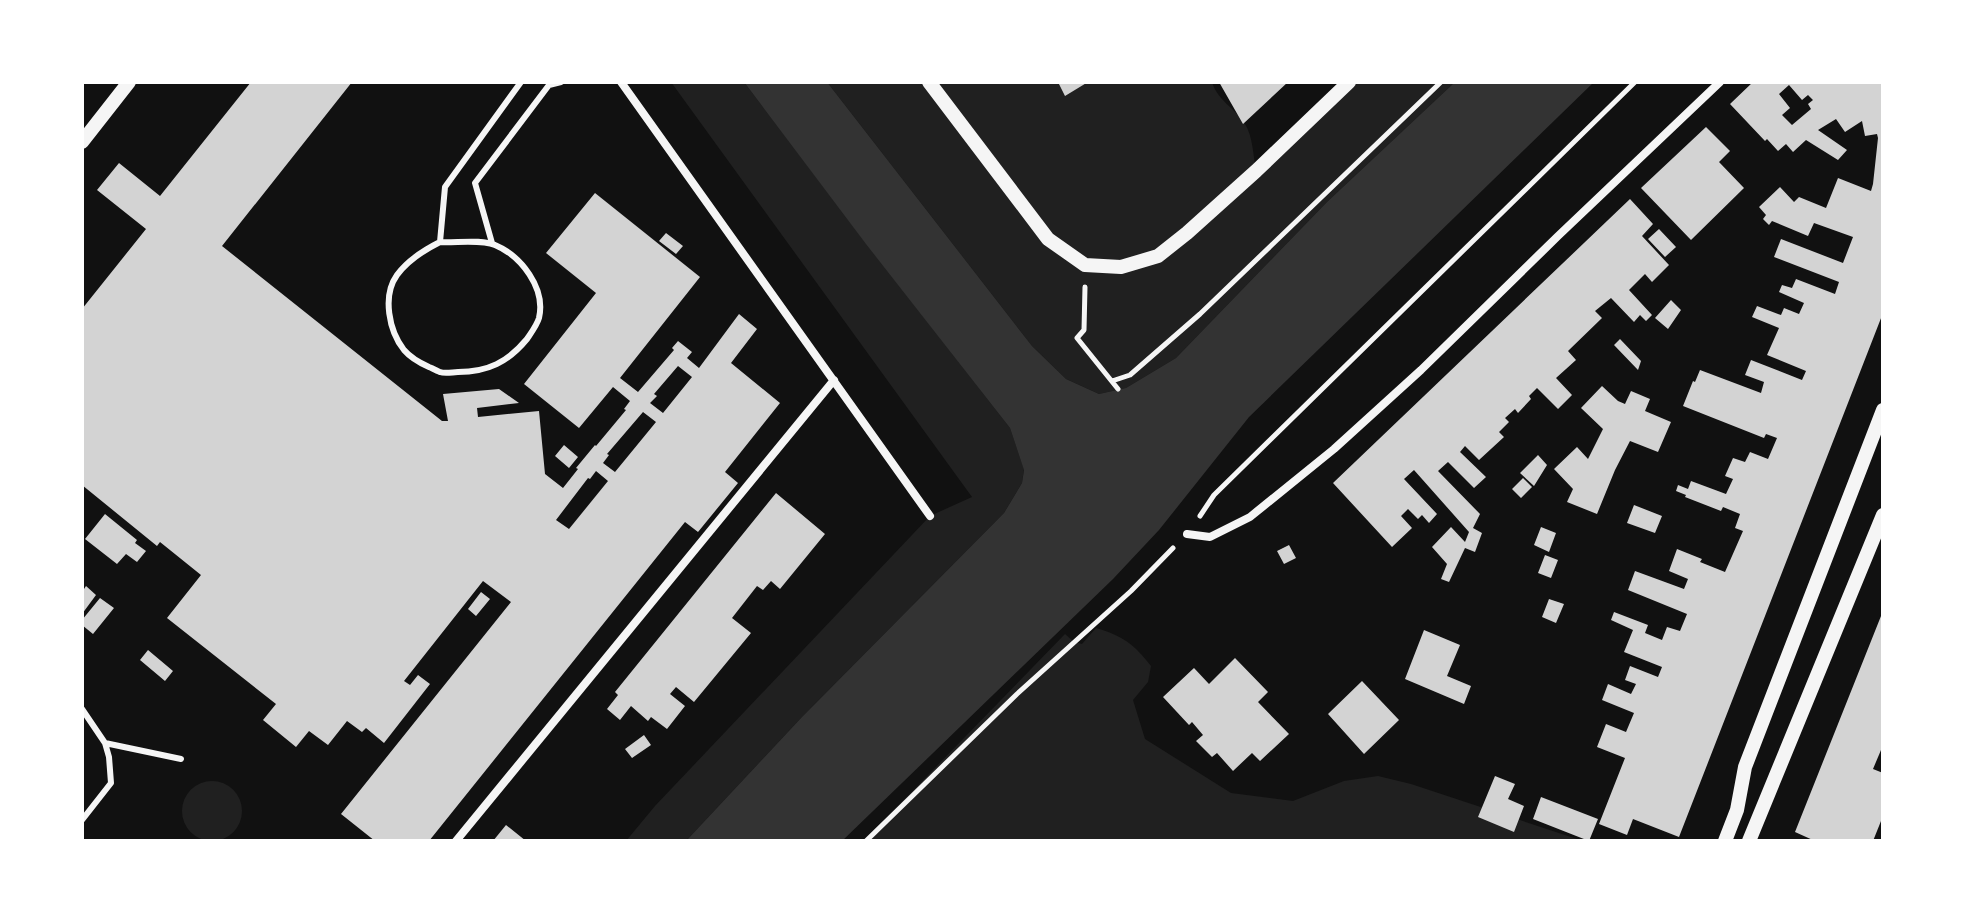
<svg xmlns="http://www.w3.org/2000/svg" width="1965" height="923" font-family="Merriweather,serif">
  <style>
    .green { fill: #202020 }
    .water { fill: #333 }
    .building { fill: #d3d3d3; fill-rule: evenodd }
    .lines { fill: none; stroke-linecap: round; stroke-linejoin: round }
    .path { stroke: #f5f5f5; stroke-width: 5 }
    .service { stroke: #f5f5f5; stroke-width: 6 }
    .minor { stroke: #f5f5f5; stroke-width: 8 }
    .tertiary { stroke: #f5f5f5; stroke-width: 14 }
  </style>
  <rect width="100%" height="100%" fill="#111"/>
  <path class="green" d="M671 82H744L857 231 1010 428 1024 469 1022 483 1004 513 801 718 686 841H626L655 806 930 516 972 497Z
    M827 82H1212C1217 100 1236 109 1245 124 1253 137 1253 155 1256 170L1349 82H1455L1327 202 1176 358 1126 388 1099 394 1066 379 1032 346Z
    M1096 628C1123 636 1134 644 1151 666L1148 682 1133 700 1145 739 1231 793 1293 801 1344 781 1378 776 1411 784 1583 841H864L1065 634 1074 642 1082 644Z
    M182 811a30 30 0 1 1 60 0a30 30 0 1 1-60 0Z"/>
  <path class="water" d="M744 82H827L1032 346 1066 379 1099 394 1126 388 1176 358 1327 202 1455 82H1594L1249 417 1159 530 1113 579 842 841H686L801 718 1004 513 1022 483 1024 470 1010 428 866 244Z"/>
  <path class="building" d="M251 82H352L222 246 442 421H448L443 394 499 389 519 403 477 408 478 417 539 411 545 474 563 488 578 469 576 468 595 445 596 446 626 410 624 409 630 401 613 387 579 428 524 384 596 293 546 253 595 193 700 277 620 378 638 392 674 350 672 348 678 341 692 352 687 358 699 368 739 314 757 329 731 363 780 403 725 472 738 483 698 532 685 522 429 841H375L341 814 511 602 483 581 404 681 410 685 418 675 430 684 384 743 366 728 362 732 347 721 328 745 309 731 296 747 263 720 276 704 167 618 201 575 160 542 157 546 82 485V309L146 229 97 190 119 163 160 196ZM678 366 692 377 663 413 650 403 657 396 654 394ZM643 412 656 422 615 472 603 463 609 455 607 454ZM596 471 608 481 569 529 556 520 588 478 590 479Z
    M1058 82H1088L1065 96Z
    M1219 82H1288L1243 124Z
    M1753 82H1883V313L1679 837 1633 819 1627 835 1599 824 1625 758 1597 747 1606 724 1626 732 1634 713 1602 700 1608 684 1631 694 1636 684 1625 680 1630 666 1658 677 1662 667 1624 652 1633 630 1611 620 1614 612 1648 625 1645 633 1662 640 1667 627 1680 631 1687 614 1628 590 1635 571 1684 589 1688 579 1669 571 1677 549 1702 559 1700 562 1725 572 1743 531 1735 528 1740 514 1723 507 1721 511 1685 497 1686 495 1676 491 1678 485 1688 489 1691 481 1726 494 1733 479 1725 476 1733 458 1745 462 1750 452 1768 459 1777 438 1766 434 1764 438 1683 406 1693 381 1695 382 1700 370 1761 393 1764 382 1745 375 1751 360 1802 380 1806 371 1767 355 1779 328 1752 317 1757 306 1781 315 1784 308 1799 314 1804 303 1779 292 1782 285 1792 288 1796 279 1835 294 1839 282 1774 257 1781 239 1843 263 1853 237 1814 223 1808 236 1772 221 1769 225 1763 219 1766 215 1759 207 1780 187 1794 202 1799 197 1826 208 1838 178 1871 191 1873 184 1878 138 1877 134 1865 136 1862 121 1845 132 1836 119 1818 130 1847 150 1838 160 1806 140 1793 152 1786 144 1778 151 1767 139 1765 141 1730 104ZM1789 85 1802 100 1808 95 1813 100 1808 104 1811 109 1792 125 1782 115 1790 108 1779 94Z
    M1706 127 1730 151 1719 162 1744 188 1691 240 1641 188Z
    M1630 199 1653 224 1642 236 1669 265 1652 282 1645 274 1629 290 1652 315 1646 321 1640 315 1634 322 1611 298 1595 311 1602 318 1568 351 1576 360 1556 378 1572 395 1558 409 1537 388 1529 396 1531 399 1518 413 1515 409 1505 418 1509 422 1499 432 1504 437 1479 460 1465 446 1460 452 1486 477 1474 488 1448 462 1438 471 1480 514 1473 528 1482 533 1475 552 1465 548 1449 582 1441 579 1447 564 1432 547 1451 527 1465 542 1469 532 1414 470 1404 479 1437 514 1429 523 1422 515 1418 519 1408 509 1401 516 1412 528 1392 547 1333 483Z
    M1659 229 1676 247 1665 257 1648 239Z
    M666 233 683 246 676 254 659 241Z
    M1671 300 1681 310 1668 329 1655 318Z
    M1620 339 1641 361 1638 370 1614 345Z
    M1602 386 1618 401 1625 404 1631 391 1650 399 1645 411 1671 422 1658 452 1630 441 1615 470 1597 514 1567 502 1573 489 1554 469 1577 447 1588 459 1603 429 1581 408Z
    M564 445 578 457 569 468 555 456Z
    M1538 455 1547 465 1534 486 1520 473Z
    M1523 478 1532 487 1521 498 1512 489Z
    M776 493 825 534 780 589 771 581 763 590 757 586 732 618 751 633 694 702 676 687 670 694 685 706 667 729 651 717 648 721 631 706 620 720 607 709 618 695 615 692Z
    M1634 505 1662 516 1655 533 1627 523Z
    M105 514 137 540 135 543 146 551 137 562 126 554 117 564 85 539Z
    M1541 527 1556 533 1549 552 1534 545Z
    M1289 545 1296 558 1284 564 1277 551Z
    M1545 555 1558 560 1551 578 1538 573Z
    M86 586 96 595 82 614V592Z
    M481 592 490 599 476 616 468 609Z
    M100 598 114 608 93 634 82 625V620Z
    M1549 599 1564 604 1556 623 1542 617Z
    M1883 611V751L1881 750 1873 769 1883 773V822L1881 821 1873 841H1815L1795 832Z
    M1424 630 1460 645 1447 676 1471 686 1464 704 1405 679Z
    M148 650 173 671 165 681 140 660Z
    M1235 658 1268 692 1258 702 1289 734 1260 761 1252 753 1233 771 1217 753 1212 757 1196 741 1203 735 1192 722 1189 725 1163 697 1194 668 1209 684Z
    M1362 681 1399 720 1364 754 1328 714Z
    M644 735 651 745 632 758 625 749Z
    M1495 776 1515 784 1508 799 1524 806 1514 832 1478 817Z
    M1541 797 1598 819 1589 841 1533 819Z
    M506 825 526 841H493Z"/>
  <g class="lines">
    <path class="path" d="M1085 287 1084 330 1077 338 1118 389
      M1112 381 1130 375 1200 314 1441 82
      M1200 516 1214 495 1635 82
      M866 841 1017 694 1131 591 1173 548"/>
    <path class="service" d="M440 242C455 243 482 239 495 245 521 256 546 288 539 318 537 325 531 333 527 339 508 362 488 372 458 372 453 372 445 374 440 372 439 372 430 367 429 367 420 363 410 357 404 350 389 331 382 296 397 275 408 260 424 250 440 242Z
      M440 242 445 187 521 82
      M492 243 475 183 549 85 561 82
      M82 709 105 743 109 757 111 783 82 820
      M105 743 181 759"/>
    <path class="minor" d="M621 82 930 516
      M1187 534 1210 537 1250 517 1334 449 1421 370 1558 236 1720 82
      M456 841 834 380"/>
    <path class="tertiary" d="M929 82 1048 239 1085 265 1121 267 1158 256 1187 233 1256 171 1349 82
      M82 142 129 82
      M1725 841 1737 810 1745 767 1883 410
      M1749 841 1883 515"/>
  </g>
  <rect width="1965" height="923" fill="none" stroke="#ffffff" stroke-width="168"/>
</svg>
